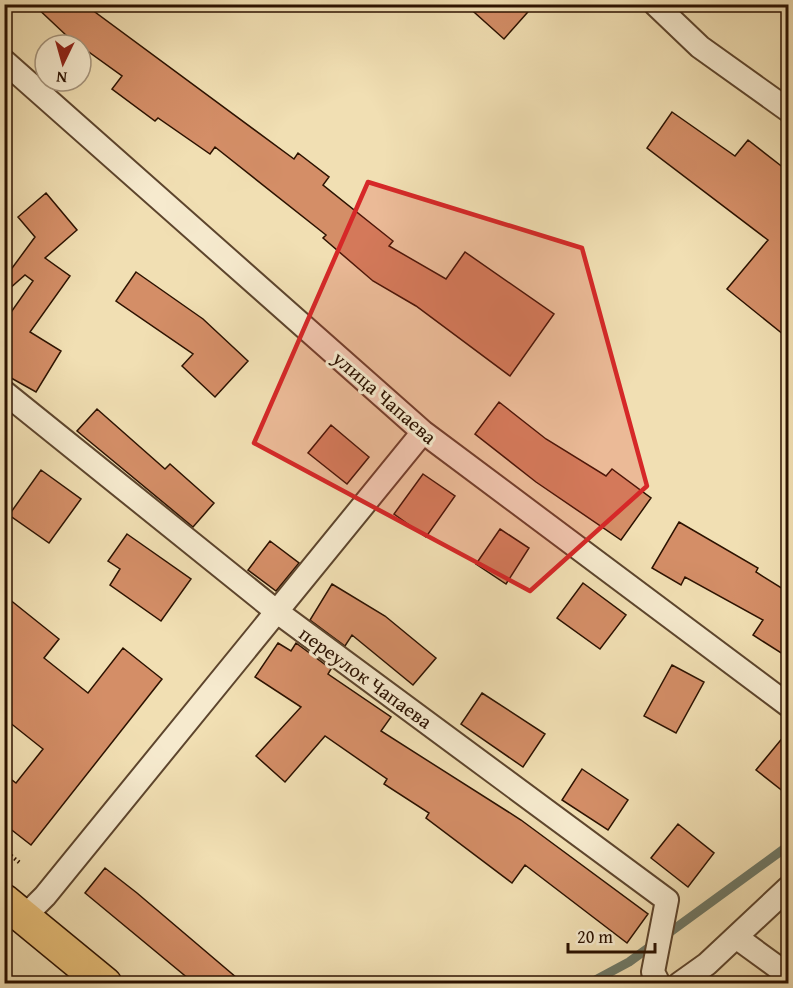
<svg xmlns="http://www.w3.org/2000/svg" width="793" height="988" font-family="'Gentium Book Plus',serif">
  <style>
    .lines { fill: none; stroke-linecap: round; stroke-linejoin: round }
    .stream { stroke: #6f7967; stroke-width: 9 }
    .building { fill: #d48e67; stroke: #2c1200; stroke-width: 1.5 }
    .minor-casing { stroke: #5d452d; stroke-width: 26 }
    .primary-casing { stroke: #2c1200; stroke-width: 36 }
    .path { stroke: #2c1200; stroke-width: 4; stroke-dasharray: 1.5 3; stroke-linecap: butt }
    .minor { stroke: #f6eace; stroke-width: 22 }
    .primary { stroke: #e8c07a; stroke-width: 33 }
    .marked { fill: #d62828; fill-opacity: 0.2; stroke: #d62828; stroke-width: 4.5; stroke-linejoin: round }
    .labels { text-anchor: middle; dominant-baseline: central; stroke-width: 6; stroke-linejoin: round; paint-order: stroke }
    .street-label { font-size: 20px; fill: #2c1200; stroke: #f6eace }
  </style>
  <rect width="100%" height="100%" fill="#f1dfb3"/>
  <filter id="stains"><feTurbulence type="fractalNoise" baseFrequency=".00333" numOctaves="4"/><feColorMatrix values="0 0 0 0 .2 0 0 0 0 .09 0 0 0 0 .02 0 0 0 .5 -.17"/></filter>
  <radialGradient id="worn" r=".72"><stop offset=".6" stop-color="#630" stop-opacity="0"/><stop offset="1" stop-color="#630" stop-opacity=".3"/></radialGradient>
  <g class="lines">
    <path class="stream" d="M588 984 629 962 788 846"/>
  </g>
  <path class="building" d="M33 4H84L294 159 298 153 329 177 323 185 393 241 389 246 446 279 465 252 554 314 510 376 416 306 373 281 323 238 326 235 215 147 210 154 158 118 155 121 112 89 122 76 68 37Z
    M465 4H535L504 39Z
    M672 112 735 156 748 140 789 172V339L727 289 768 240 647 148Z
    M46 193 77 230 45 258 70 276 30 332 61 351 36 392 4 374V316L7 318 33 281 25 275 9 289 4 285V279L35 237 18 217Z
    M136 272 203 319 248 361 215 397 182 366 193 354 116 301Z
    M499 402 546 439 606 476 612 469 651 498 621 540 536 482 475 434Z
    M97 409 165 469 170 464 214 503 193 527 77 431Z
    M331 425 369 457 347 484 308 453Z
    M41 470 81 499 49 543 9 515Z
    M423 474 455 496 426 537 394 514Z
    M679 522 758 568 756 572 783 589 789 580V658L753 635 763 620 685 577 681 585 652 568Z
    M500 529 529 548 506 584 476 564Z
    M127 534 191 579 161 621 110 585 120 569 108 561Z
    M270 541 299 563 276 591 248 570Z
    M583 583 626 615 600 649 557 618Z
    M332 584 385 616 436 658 413 685 352 635 345 646 310 620Z
    M4 595 59 639 44 658 88 693 123 648 162 679 31 845 4 824V774L16 783 43 749 4 718Z
    M278 643 291 651 296 643 331 669 328 674 391 717 381 731 521 820 648 914 627 943 525 865 512 883 426 818 429 813 384 784 387 779 325 736 285 782 256 756 301 707 255 677Z
    M672 665 704 682 676 733 644 716Z
    M482 693 545 734 523 767 461 724Z
    M789 730V796L756 770Z
    M582 769 628 800 608 830 562 800Z
    M678 824 714 853 688 887 651 858Z
    M105 868 137 893 244 984H195L85 893Z"/>
  <g class="lines">
    <g class="minor-casing">
      <path id="minor" d="M655 4 700 47 788 110
        M4 61 423 432 788 705
        M4 392 276 611 667 900 653 972 659 984
        M24 917 45 896 423 432
        M736 937 788 975
        M679 984 707 964 788 888"/>
    </g>
    <g class="primary-casing">
      <path id="primary" d="M4 901 105 984"/>
    </g>
    <path class="path" d="M4 850 20 863"/>
    <use href="#minor" class="minor"/>
    <use href="#primary" class="primary"/>
  </g>
  <path class="marked" d="M368 182 582 248 647 486 530 591 254 443Z"/>
  <g class="labels">
    <g class="street-label">
      <text transform="translate(385 397) rotate(41)">улица Чапаева</text>
      <text transform="translate(366 677) rotate(36)">переулок Чапаева</text>
    </g>
  </g>
  <rect width="793" height="988" fill="none" stroke="#f1dfb3" stroke-width="24"/>
  <rect x="6" y="6" width="781" height="976" fill="none" stroke="#2c1200" stroke-width="3"/>
  <rect x="12" y="12" width="769" height="964" fill="none" stroke="#2c1200" stroke-width="1.5"/>
  <g transform="translate(63 63) rotate(185)"><circle r="28" fill="#f6eace" stroke="#a5947c" stroke-width="1.5"/>
  <path d="M0-4.5L10 22L0 15L-10 22Z" fill="#8f2418"/>
  <text y="-9" font-size="16" font-weight="bold" text-anchor="middle" fill="#2c1200">N</text>
  </g>
  <path d="M568 943v9h87v-9" fill="none" stroke="#2c1200" stroke-width="3"/>
  <text x="577" y="943" font-size="18" fill="#2c1200" stroke="#f6eace" stroke-width="4.5" paint-order="stroke">20 m</text>
  <rect width="100%" height="100%" filter="url(#stains)"/>
  <rect width="100%" height="100%" fill="url(#worn)"/>
</svg>
